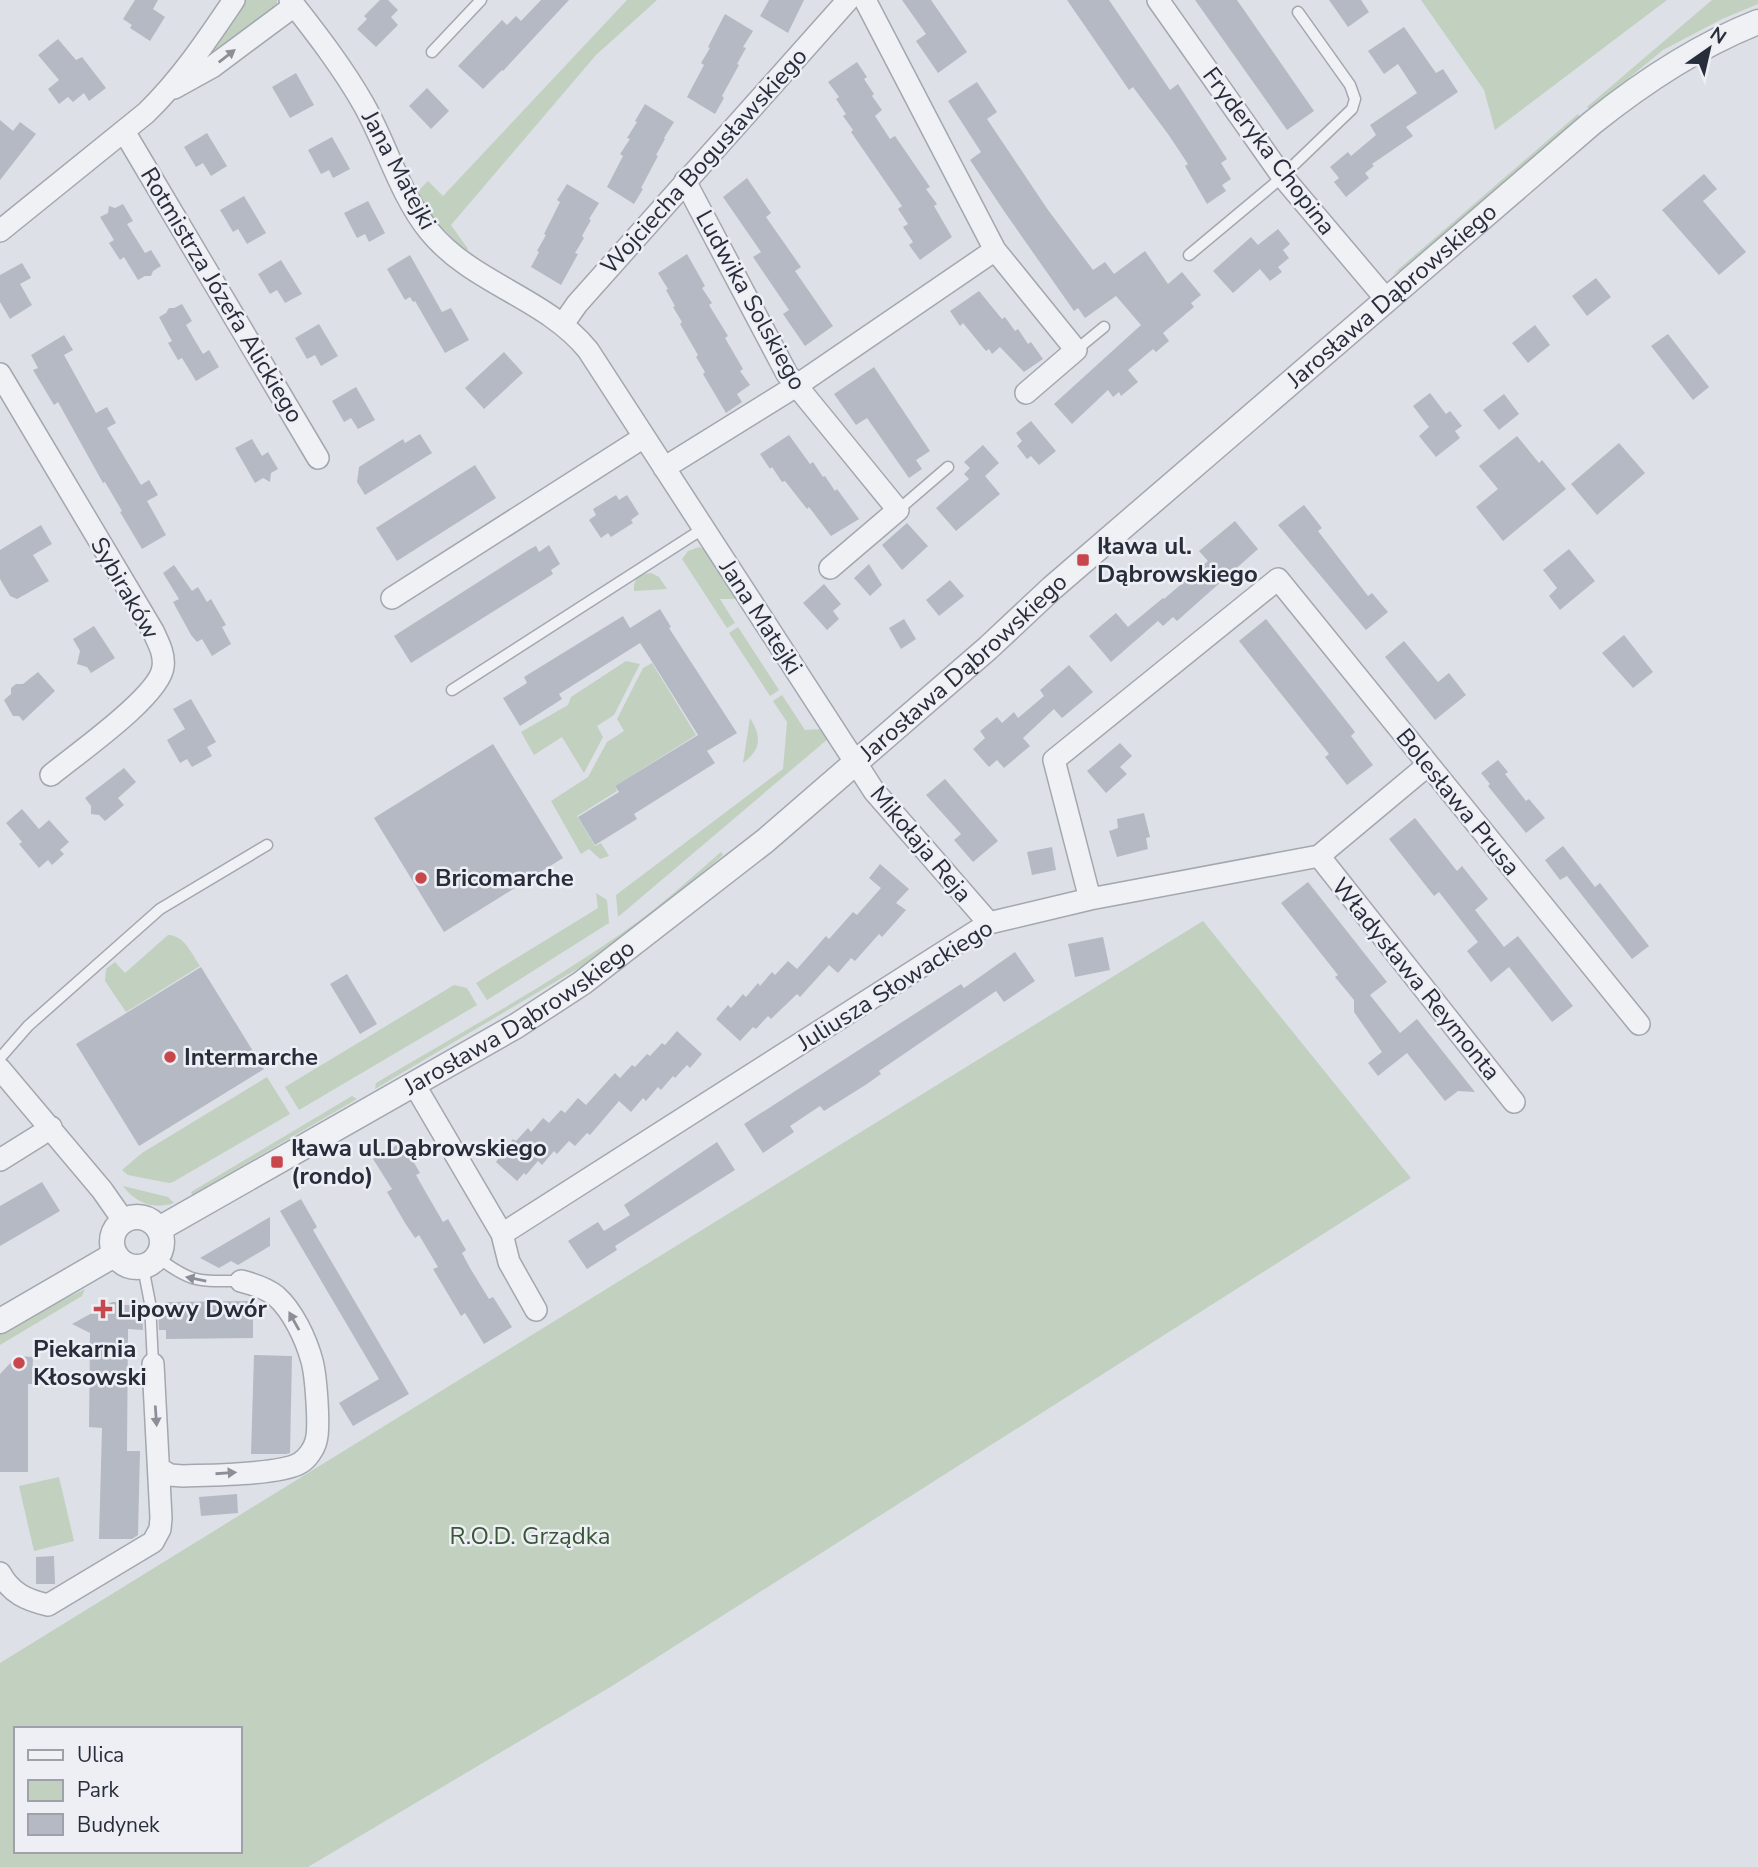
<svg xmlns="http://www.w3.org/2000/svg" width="1758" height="1867" font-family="'Nunito Sans',sans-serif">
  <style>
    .green { fill: #c1d0bf; fill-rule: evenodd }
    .building { fill: #b5b9c3 }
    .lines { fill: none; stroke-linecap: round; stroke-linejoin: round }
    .service-casing { stroke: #a3a7b0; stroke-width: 13 }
    .minor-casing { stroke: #a3a7b0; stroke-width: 24 }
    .tertiary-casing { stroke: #a3a7b0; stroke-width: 27 }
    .service { stroke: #f0f1f5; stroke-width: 10 }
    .minor { stroke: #f0f1f5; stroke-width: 21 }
    .tertiary { stroke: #f0f1f5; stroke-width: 24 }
    .oneway { fill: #8c8f98 }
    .poi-dot { fill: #c7474c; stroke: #edeff4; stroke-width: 2.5 }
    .labels { text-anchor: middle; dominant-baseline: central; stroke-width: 5; stroke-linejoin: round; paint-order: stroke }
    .street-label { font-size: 24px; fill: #282d3c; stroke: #edeff4 }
    .poi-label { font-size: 24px; font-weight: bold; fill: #282d3c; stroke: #edeff4; text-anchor: start }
    .park-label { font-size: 24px; fill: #385736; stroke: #edeff4 }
  </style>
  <rect width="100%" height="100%" fill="#dde0e6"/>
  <path class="green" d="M245 0H277V6L206 61V56Z
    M627 0H657L596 55 451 225 468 249 466 252 433 218 419 195 420 189 428 181 443 196Z
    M1421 0H1667L1495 130 1484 90Z
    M1712 0H1758V4L1722 19 1663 50 1590 110 1587 107Z
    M1578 114 1581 118 1405 268 1393 274Z
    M699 547 707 550 738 599H720L735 623 727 628 682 559 688 551Z
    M651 573 659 577 667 589 634 591C633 579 639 574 651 573Z
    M738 627 779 690 770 696 729 633Z
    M626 661 640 664 614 715 597 726 603 737 584 773 562 737 534 755 521 732 568 705 571 697Z
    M652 663 696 735 615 786 617 791 577 816 595 846 601 843 609 856 600 859 589 849 581 854 551 801 588 777 607 742 624 731 617 719 643 668Z
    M782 695 805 730 822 729 829 738 618 917 616 895 783 769 787 722 773 701Z
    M750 718C762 737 761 750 743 763Z
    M721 852 723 855 667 903 582 966 375 1089 376 1083C458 1034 543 988 622 933 657 909 689 880 721 852Z
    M596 893 607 900 609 923 487 1000 476 983 598 908Z
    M1203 921 1411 1178 612 1686 308 1867H0V1663ZM16 1729H240V1851H16Z
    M168 935C185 936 191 953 200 966L126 1012 105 981 106 969 115 962 125 973Z
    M454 985 467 988 477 1005 299 1110 285 1087Z
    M267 1077 290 1114 173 1182 169 1183 128 1175 122 1170 142 1153Z
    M352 1096 357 1099 192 1195 191 1192Z
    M123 1186 168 1197 174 1203C153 1210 136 1203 123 1186Z
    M85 1289 82 1296 0 1345V1334L30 1316Z
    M59 1477 74 1541 34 1551 19 1486Z"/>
  <path class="building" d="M135 0H158L153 9 165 17 150 41 130 28 132 25 123 19Z
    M380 0H388L398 10 391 17 398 25 376 47 357 29 367 19 364 16Z
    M541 0H569L503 71 502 70 483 89 458 66 502 20 507 25 516 16 521 21Z
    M769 0H804L788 33 760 16Z
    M902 0H931L967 52 938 73 916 41 926 34Z
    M1067 0H1109L1170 90 1178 84 1227 159 1221 163 1231 179 1222 185 1226 191 1207 204 1185 166 1188 164 1168 134 1133 87 1129 90Z
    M1195 0H1237L1314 111 1287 130Z
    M1329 0H1361L1369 12 1348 27Z
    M725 14 753 31 743 47 746 48 737 64 739 65 722 96 724 98 715 114 687 97 704 65 701 63 710 48 708 47Z
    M1404 27 1436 73 1443 69 1458 92 1406 127 1413 136 1372 164 1374 166 1365 173 1369 178 1346 197 1334 182 1339 178 1330 167 1348 152 1351 156 1376 135 1370 125 1417 93 1398 64 1384 74 1368 51Z
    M58 39 76 60 82 57 106 88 89 101 84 93 73 102 68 97 59 104 48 89 59 80 38 55Z
    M857 62 867 77 864 79 874 94 872 96 882 110 875 116 890 139 895 136 930 187 926 189 937 204 934 206 952 237 920 260 909 245 913 242 903 227 908 224 898 209 902 206 851 132 853 130 843 116 846 114 836 99 839 97 828 82Z
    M296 73 314 105 290 118 272 87Z
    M977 82 997 112 987 119 1048 210 1093 270 1105 262 1114 274 1145 251 1168 284 1182 272 1201 295 1191 303 1194 307 1163 333 1169 341 1156 352 1153 349 1128 370 1138 382 1121 396 1119 392 1113 397 1108 390 1072 424 1054 404 1141 325 1116 296 1085 318 1078 308 1074 311 1006 214 970 160 981 152 948 101Z
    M427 88 449 111 431 129 409 106Z
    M645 104 674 122 664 138 665 139 656 155 658 156 641 188 643 189 634 204 607 187 623 156 620 154 630 139 627 138 637 122 635 121Z
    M0 120 13 131 20 122 36 134 0 180Z
    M207 133 227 166 211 176 203 163 196 167 184 147Z
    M332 137 350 169 333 178 329 170 321 174 308 150Z
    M1704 174 1717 189 1703 201 1746 252 1719 275 1662 210Z
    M747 178 771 213 766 217 801 267 795 271 833 326 805 346 783 314 789 310 753 257 761 252 723 197Z
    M567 184 599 203 589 219 591 220 582 236 584 238 575 253 578 254 561 285 531 267 539 252 537 251 546 235 544 234 560 202 557 200Z
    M244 196 266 233 247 244 238 229 233 232 220 210Z
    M368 201 385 233 369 242 365 234 357 238 344 213Z
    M123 204 133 221 127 224 145 253 151 250 161 266 153 271 151 276H145L138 280 124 257 120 260 109 243 114 240 100 217 108 213 109 206 115 208Z
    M1278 229 1290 244 1283 250 1289 258 1278 267 1282 272 1270 281 1260 269 1233 293 1213 271 1251 237 1258 245Z
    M687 254 705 286 702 288 712 303 709 305 728 336 725 338 743 369 740 371 750 385 737 394 742 402 726 413 703 374 705 372 696 357 698 355 680 324 682 322 673 307 675 306 666 290 668 289 658 273Z
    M410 255 442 312 451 308 469 340 445 353 415 301 413 302 410 297 405 300 387 269Z
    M281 260 302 294 285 303 277 290 270 294 258 274Z
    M22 263 31 278 20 284 32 305 10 319 0 302V275Z
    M1596 278 1611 297 1587 316 1572 296Z
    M979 291 1002 319 1005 317 1015 331 1018 329 1028 344 1031 342 1043 359 1024 372 1000 347 992 354 989 349 986 351 963 323 960 326 950 311Z
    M182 304 192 321 186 325 194 339 203 354 209 350 219 367 196 381 182 358 178 360 168 343 172 341 159 317 166 313 169 308H174Z
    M319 324 338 356 321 366 315 355 307 359 295 338Z
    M1535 325 1550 345 1528 363 1512 343Z
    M1668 334 1709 387 1693 400 1651 346Z
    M64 335 73 350 64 355 96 413 107 407 116 423 107 428 141 485 149 480 158 495 147 501 166 535 142 549 120 512 122 511 105 482 103 483 58 402 54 405 33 370 38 368 31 355Z
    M504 352 523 373 484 409 465 388Z
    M874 367 930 451 916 460 922 469 909 478 867 418 856 425 834 394Z
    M356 387 375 420 358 429 351 418 344 422 332 401Z
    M1430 393 1446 414 1450 411 1462 426 1455 431 1460 438 1436 457 1419 436 1429 427 1413 406Z
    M1504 394 1519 414 1499 430 1483 410Z
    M1031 421 1056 451 1039 465 1031 456 1027 459 1017 446 1022 441 1016 433Z
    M420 434 432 453 365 495 357 482 359 467 403 439 405 443Z
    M789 435 810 464 813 462 823 477 825 476 835 491 837 489 859 519 831 536 809 507 807 509 785 481 782 482 772 467 770 469 760 454Z
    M1517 436 1539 463 1542 460 1566 489 1503 541 1476 507 1498 489 1479 466Z
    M252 439 262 456 268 452 278 469 271 473 270 482 263 478 255 483 235 448Z
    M1619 443 1645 473 1597 515 1571 484Z
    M983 445 999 463 985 476 1000 494 956 531 936 508 969 479 964 474 970 468 964 462Z
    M475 465 496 498 397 561 376 528Z
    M616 495 619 500 627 495 639 514 631 520 633 523 611 537 608 533 601 538 589 520 596 515 593 509Z
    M1304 505 1322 528 1318 531 1368 596 1372 593 1388 612 1366 630 1278 525Z
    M1235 521 1258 549 1177 621 1173 617 1163 626 1158 621 1111 662 1089 636 1116 613 1128 627 1163 598 1164 599 1208 561 1199 551Z
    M907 523 928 546 902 570 882 545Z
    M41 525 52 544 33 555 49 581 17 599 10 596 0 579V550Z
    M549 545 560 564 551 570 553 574 411 663 394 636 530 549 536 546 539 552Z
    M1569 549 1595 581 1560 610 1549 596 1557 588 1543 570Z
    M869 564 882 585 870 596 854 578Z
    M174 565 192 591 198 587 207 602 211 599 226 625 222 627 231 644 212 656 202 639 197 642 191 635 173 602 179 599 163 573Z
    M950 580 964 596 939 616 926 600Z
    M824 584 841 604 833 611 839 619 827 630 803 603Z
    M660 609 671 627 669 628 737 733 707 751 715 763 634 814 637 819 595 845 578 817 619 792 615 786 698 735 651 660 640 643 559 694 562 699 520 726 503 698 527 683 524 677 623 616 630 628Z
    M904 619 916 639 901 649 889 628Z
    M1266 619 1355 732 1351 736 1373 765 1347 785 1325 757 1329 754 1239 641Z
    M94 626 115 658 91 673 87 667 77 664 80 651 73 639Z
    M1624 635 1653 672 1633 688 1602 653Z
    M1404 641 1438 682 1449 673 1466 695 1435 720 1385 657Z
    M1069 665 1093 692 1062 718 1054 709 1023 738 1030 746 1004 768 997 760 989 767 973 749 985 738 980 731 997 717 1002 723 1014 712 1018 718 1044 696 1040 690Z
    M38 672 55 691 23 721 19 716H13L4 700 11 694V688L16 684H23Z
    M191 699 216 742 207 747 212 756 192 767 187 759 180 763 167 740 185 729 173 709Z
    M1120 743 1132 756 1120 767 1127 774 1106 793 1087 771Z
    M493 744 563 858 444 932 374 818Z
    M1498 760 1508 772 1505 774 1526 801 1529 799 1545 818 1526 833 1488 786 1490 784 1481 773Z
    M124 768 136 782 118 798 124 805 105 821 99 815 91 814V806L85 798Z
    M945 779 998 841 973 862 954 840 961 834 926 795Z
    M22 809 39 829 49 820 69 842 60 850 64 854 52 865 48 860 39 868 19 844 22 842 6 823Z
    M1144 813 1150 837 1146 838 1148 849 1117 857 1109 831 1118 828 1117 819Z
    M1415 818 1457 871 1462 866 1488 899 1475 910 1504 947 1518 936 1573 1006 1552 1022 1509 967 1491 982 1467 951 1478 942 1439 892 1434 896 1389 839Z
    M1563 846 1595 887 1600 883 1649 946 1632 959 1567 876 1560 880 1545 860Z
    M1052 847 1056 870 1032 875 1027 852Z
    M880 864 909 889 896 903 906 910 882 937 879 934 855 961 851 958 838 973 829 965 800 997 797 994 771 1019 768 1016 756 1029 753 1027 740 1041 716 1019 728 1005 731 1008 743 994 746 997 758 983 760 986 772 972 775 975 788 961 797 969 826 936 829 939 853 912 857 915 881 888 869 878Z
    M1308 882 1387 982 1370 995 1400 1033 1417 1019 1475 1092 1458 1091 1445 1101 1407 1053 1378 1076 1368 1063 1382 1052 1354 1012V1000L1335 977 1338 975 1281 903Z
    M1103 937 1110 970 1075 977 1068 944Z
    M1015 952 1035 981 1004 1002 996 991 879 1071 881 1074 867 1084 824 1111 820 1106 790 1126 794 1132 763 1153 744 1124 961 984 964 988Z
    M201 967 264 1069 139 1146 76 1044Z
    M347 974 377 1024 360 1034 330 984Z
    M677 1031 702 1054 690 1068 687 1065 675 1078 673 1076 661 1090 658 1087 646 1101 643 1098 631 1112 619 1101 590 1135 587 1133 575 1146 569 1141 557 1154 554 1151 542 1165 538 1161 526 1175 524 1173 517 1181 496 1162 513 1139 516 1141 528 1128 531 1132 543 1118 549 1123 561 1110 565 1113 578 1098 586 1105 615 1073 620 1078 632 1065 635 1067 647 1054 650 1056 662 1043 665 1045Z
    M402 1142 420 1173 416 1175 425 1191 443 1222 448 1219 466 1250 462 1253 470 1268 489 1299 493 1297 512 1327 484 1344 465 1313 461 1316 433 1269 438 1267 419 1235 415 1238 405 1223 387 1192 392 1189 373 1159Z
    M717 1142 735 1170 615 1246 617 1250 587 1269 568 1241 598 1222 604 1231 630 1215 624 1205Z
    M42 1182 60 1211 0 1246V1206Z
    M301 1199 317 1227 313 1230 409 1394 353 1426 339 1403 379 1379 280 1211Z
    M270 1217V1246L238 1265 231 1261 219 1268 200 1258Z
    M253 1301V1338L166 1339V1330H159L158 1305H165V1302Z
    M112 1302H121V1305H142L143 1330 128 1329 127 1451H140L138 1535 132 1539H99L102 1428 89 1427 90 1333 72 1324Z
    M254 1355 292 1356 290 1453 286 1454H251Z
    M17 1356 33 1357 32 1384H28V1472H0V1374Z
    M237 1494 238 1513 201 1516 199 1497Z
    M54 1556 55 1584H36V1557Z"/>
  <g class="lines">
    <g class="service-casing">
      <path id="service" d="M432 52 481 0
        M1189 255 1274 184 1352 109 1355 99 1350 85 1298 12
        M1076 350 1104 327
        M898 510 948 467
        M452 690 704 528
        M0 1058 28 1026 160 909 267 845
        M157 1257C193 1284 198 1281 241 1281
        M143 1267 150 1303 153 1364"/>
    </g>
    <g class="minor-casing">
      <path id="minor" d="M290 0C316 33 343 68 364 105 387 146 400 195 430 232 473 284 546 298 588 350L874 791 989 923
        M865 0 995 250 1076 350 1026 393
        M1158 0 1282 176 1386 299
        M174 88 212 67 294 6
        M125 133 318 458
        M685 181 787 374 898 510 830 568
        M0 231 146 113C181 79 207 40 234 0
        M563 324 577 304 848 0
        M0 374 153 631C158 642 165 654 163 667 160 696 75 755 51 775
        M664 468 796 386 995 250
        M392 598 644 437
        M1319 856 1514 1102
        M1090 899 1054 760 1278 579 1639 1024
        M0 1069 102 1190 123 1220
        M414 1084 502 1234 509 1262 536 1310
        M0 1160 40 1135 51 1127
        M502 1234 989 923 1090 899 1319 856 1428 765
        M160 1469 170 1475 183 1476C209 1475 280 1475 300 1463 307 1459 314 1449 316 1441 320 1428 316 1376 312 1361 306 1339 293 1311 276 1296 266 1288 253 1284 241 1281
        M0 1573C11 1593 26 1600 48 1605L153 1542 160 1529 161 1518 153 1364"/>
    </g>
    <g class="tertiary-casing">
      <g id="tertiary">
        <circle cx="137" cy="1242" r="25"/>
        <path id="s1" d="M159 1229 516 1026 582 983 765 841 988 648 1052 588 1592 123C1643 82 1697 46 1758 22"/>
        <path d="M0 1321 114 1255"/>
      </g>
    </g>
    <use href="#service" class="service"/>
    <use href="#minor" class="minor"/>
    <use href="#tertiary" class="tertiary"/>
  </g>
  <defs><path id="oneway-solid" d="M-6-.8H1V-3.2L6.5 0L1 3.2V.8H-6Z" transform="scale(1.75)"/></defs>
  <g class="oneway">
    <use href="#oneway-solid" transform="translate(227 56) rotate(-38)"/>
    <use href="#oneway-solid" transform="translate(196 1279) rotate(-169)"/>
    <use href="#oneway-solid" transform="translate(294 1321) rotate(-119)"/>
    <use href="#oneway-solid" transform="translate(156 1416) rotate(86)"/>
    <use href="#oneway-solid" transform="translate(226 1473) rotate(-4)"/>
  </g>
  <g class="poi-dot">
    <rect x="1076" y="553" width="14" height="14" rx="3.5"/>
    <circle cx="421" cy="878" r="7"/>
    <circle cx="170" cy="1057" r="7"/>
    <rect x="270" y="1155" width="14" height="14" rx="3.5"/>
    <path d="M99.5 1298.5h7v7h7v7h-7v7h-7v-7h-7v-7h7z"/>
    <circle cx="19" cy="1363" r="7"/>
  </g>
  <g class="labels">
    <g class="street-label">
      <text transform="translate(1269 151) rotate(53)">Fryderyka Chopina</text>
      <text transform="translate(704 161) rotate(-48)">Wojciecha Bogusławskiego</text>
      <text transform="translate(399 170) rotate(62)">Jana Matejki</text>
      <text transform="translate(222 295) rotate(59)">Rotmistrza Józefa Alickiego</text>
      <text stroke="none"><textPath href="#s1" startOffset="1552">Jarosława Dąbrowskiego</textPath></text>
      <text transform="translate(751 300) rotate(61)">Ludwika Solskiego</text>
      <text transform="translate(125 588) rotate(60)">Sybiraków</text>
      <text transform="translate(761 617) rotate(57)">Jana Matejki</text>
      <text stroke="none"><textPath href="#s1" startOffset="985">Jarosława Dąbrowskiego</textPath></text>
      <text transform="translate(1458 802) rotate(51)">Bolesława Prusa</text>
      <text transform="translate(921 844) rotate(50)">Mikołaja Reja</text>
      <text transform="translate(1416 979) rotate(51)">Władysława Reymonta</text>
      <text transform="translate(895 985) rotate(-32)">Juliusza Słowackiego</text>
      <text stroke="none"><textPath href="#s1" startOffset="418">Jarosława Dąbrowskiego</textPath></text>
    </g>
    <g class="poi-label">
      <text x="1097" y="546">Iława ul.<tspan x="1097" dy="28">Dąbrowskiego</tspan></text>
      <text x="435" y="878">Bricomarche</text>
      <text x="184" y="1057">Intermarche</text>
      <text x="291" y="1148">Iława ul.Dąbrowskiego<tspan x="291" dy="28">(rondo)</tspan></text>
      <text x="117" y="1309">Lipowy Dwór</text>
      <text x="33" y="1349">Piekarnia<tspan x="33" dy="28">Kłosowski</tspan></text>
    </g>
    <g class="park-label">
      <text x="530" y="1536">R.O.D. Grządka</text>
    </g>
  </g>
  <rect x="14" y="1727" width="228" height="126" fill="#edeff4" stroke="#9ea1aa" stroke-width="2"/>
  <rect x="28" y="1750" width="35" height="10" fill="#f0f1f5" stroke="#9ea1aa" stroke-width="2"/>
  <text x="77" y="1762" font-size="21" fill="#282d3c">Ulica</text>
  <rect x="28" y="1780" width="35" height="21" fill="#c1d0bf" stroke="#9ea1aa" stroke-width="2"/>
  <text x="77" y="1797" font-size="21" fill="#282d3c">Park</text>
  <rect x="28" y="1814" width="35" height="21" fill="#b5b9c3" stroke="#9ea1aa" stroke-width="2"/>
  <text x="77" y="1832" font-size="21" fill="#282d3c">Budynek</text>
  <g transform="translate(1709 49) rotate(34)" stroke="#edeff4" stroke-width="5" paint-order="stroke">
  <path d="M0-5L12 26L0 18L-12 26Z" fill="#282d3c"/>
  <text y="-10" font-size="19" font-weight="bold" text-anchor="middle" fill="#282d3c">N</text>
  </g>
</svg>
